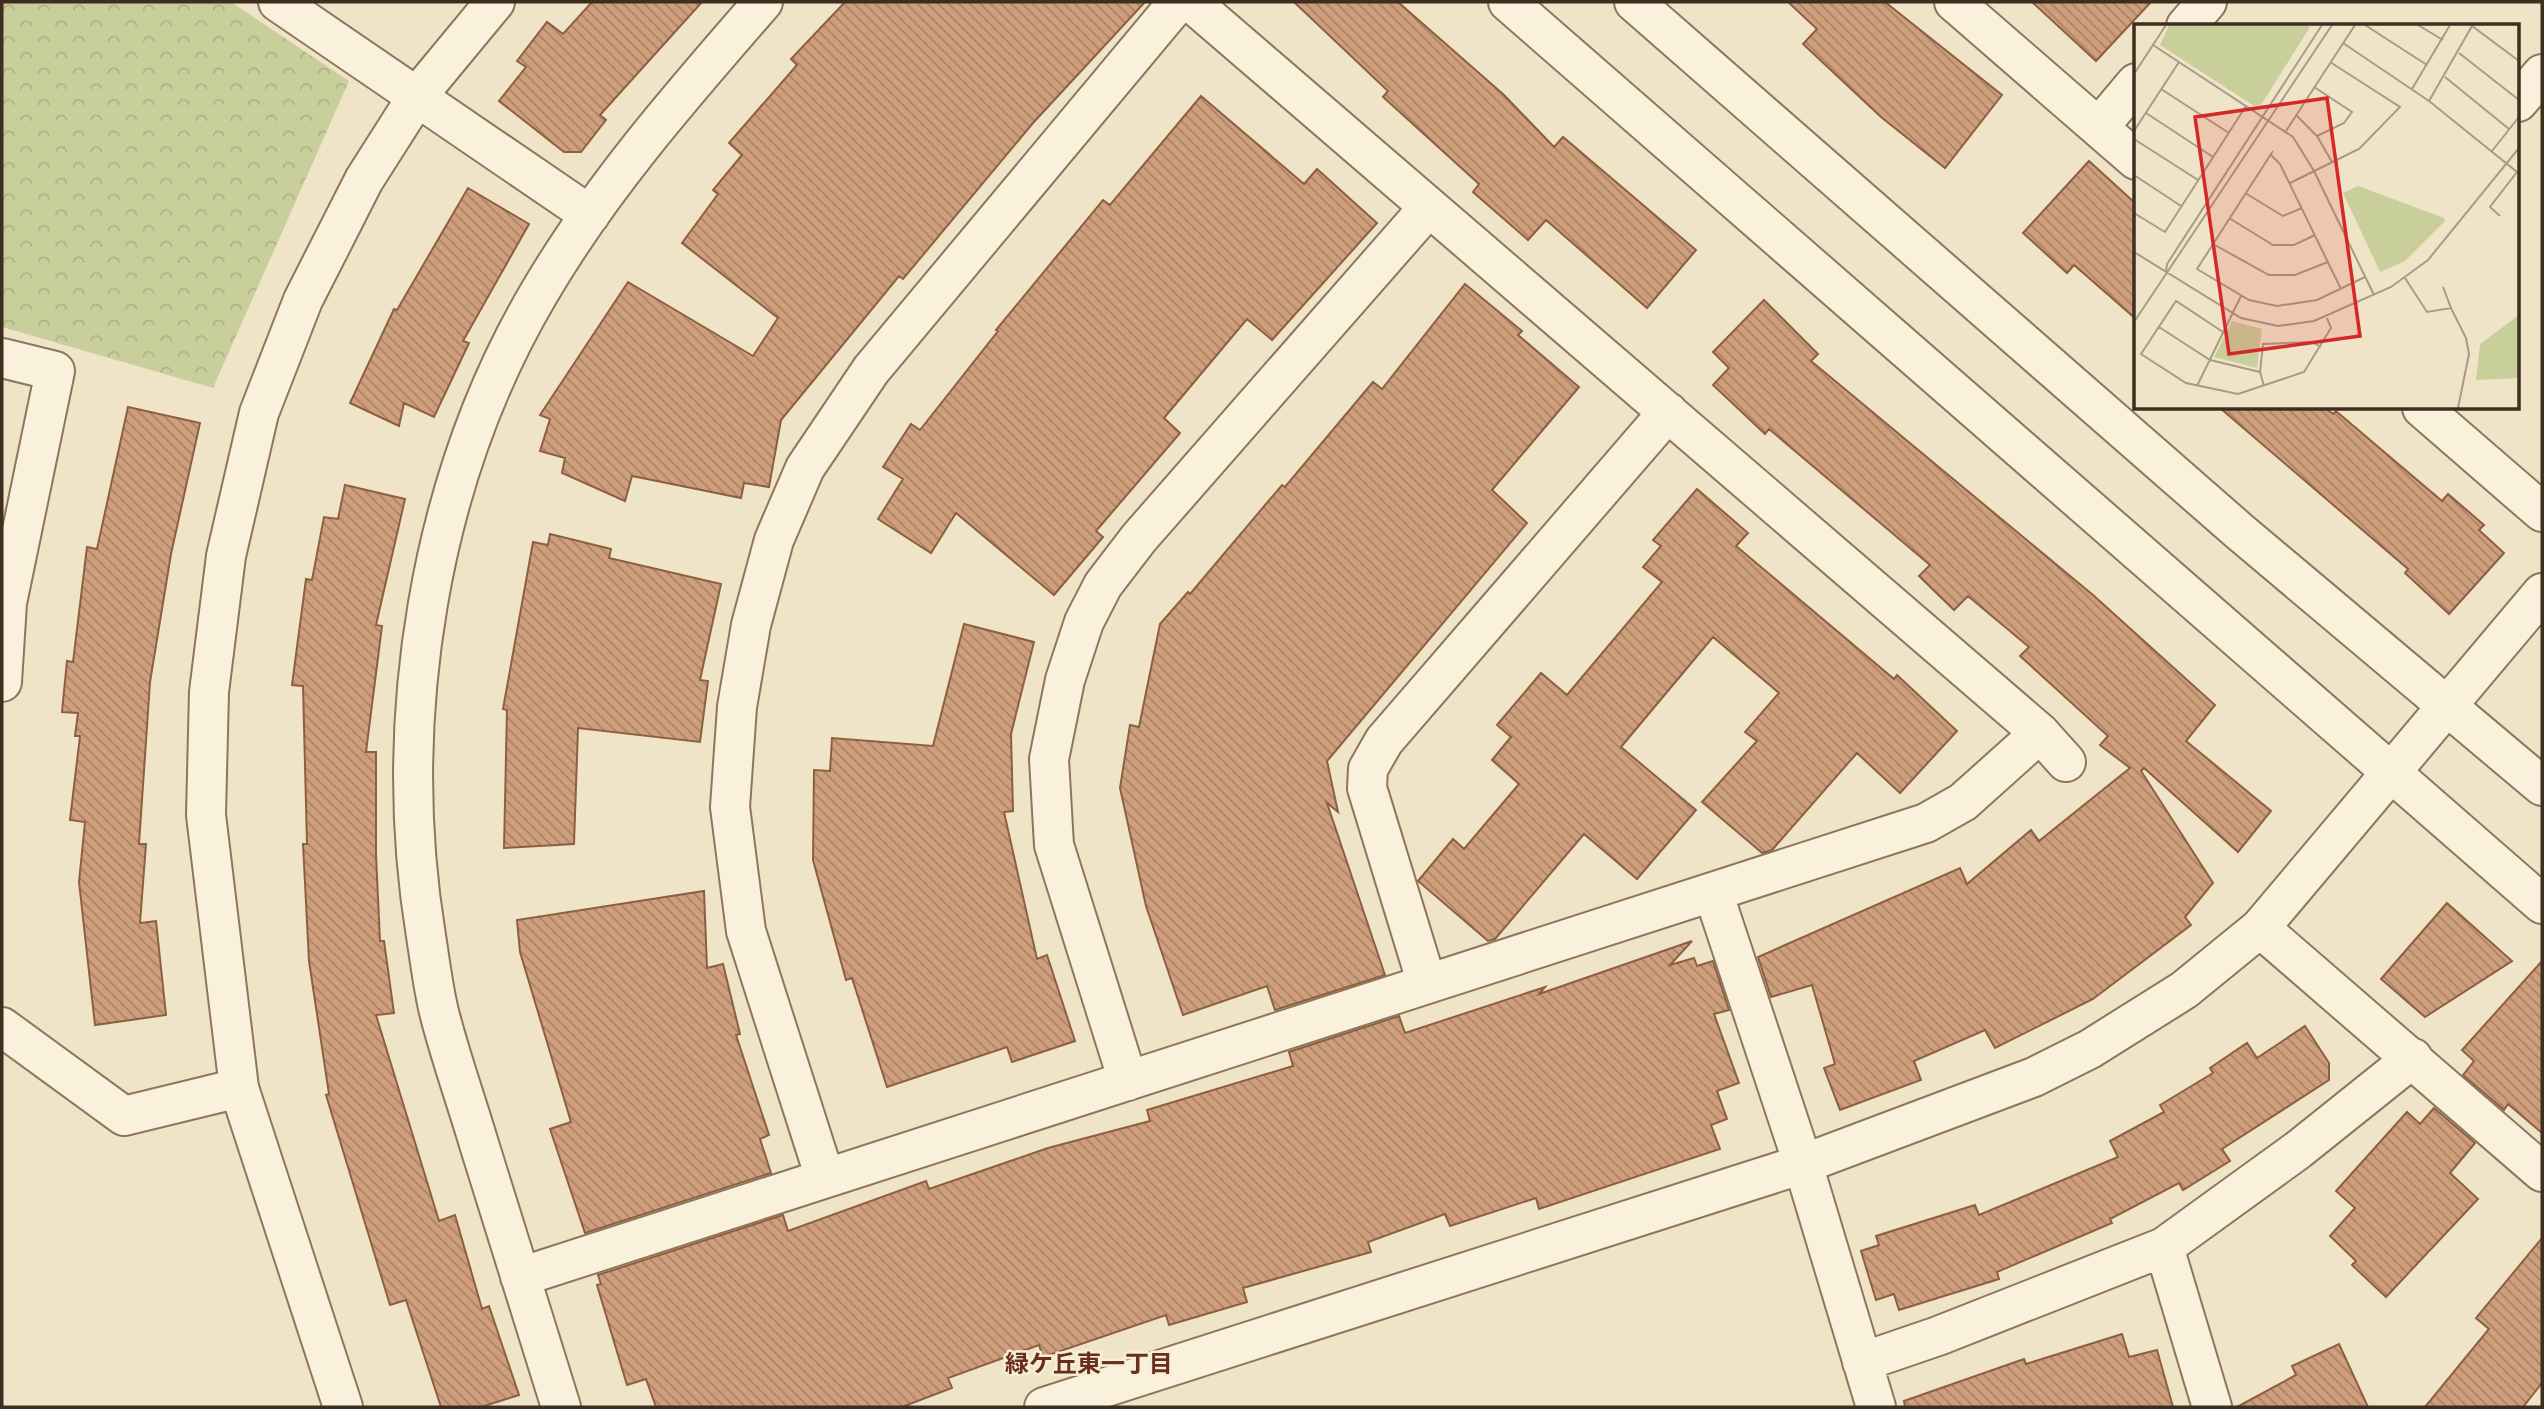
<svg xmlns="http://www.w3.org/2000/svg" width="2544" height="1409" font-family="Lora,'Noto Sans JP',serif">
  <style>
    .forest { fill: url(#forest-crowns) }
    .building { fill: url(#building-back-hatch); stroke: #8d5f41; stroke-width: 2 }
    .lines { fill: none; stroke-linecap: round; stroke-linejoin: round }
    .minor-casing { stroke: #8d765c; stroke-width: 42 }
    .tertiary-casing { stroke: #8d765c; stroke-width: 42 }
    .minor { stroke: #faf1dc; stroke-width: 38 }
    .tertiary { stroke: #faf1dc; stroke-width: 38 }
    .labels { text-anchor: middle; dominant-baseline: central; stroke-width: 5; stroke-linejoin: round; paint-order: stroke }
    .neighbourhood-label { font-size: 24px; font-weight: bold; fill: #6b2e1e; stroke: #f7eed8 }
    .inset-road { fill: none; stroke: #a89b85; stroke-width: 2 }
    .view { fill: #d62828; fill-opacity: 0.15; stroke: #d62828; stroke-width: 3.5 }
    .inset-edge { fill: none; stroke: #3d2e20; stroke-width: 3.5 }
  </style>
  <defs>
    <pattern id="forest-crowns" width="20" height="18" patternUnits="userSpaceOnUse" patternTransform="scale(1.75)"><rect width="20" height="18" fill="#c9cf9b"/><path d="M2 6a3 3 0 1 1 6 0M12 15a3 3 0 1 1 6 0" fill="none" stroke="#aeb285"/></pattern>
    <pattern id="building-back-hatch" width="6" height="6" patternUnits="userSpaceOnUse" patternTransform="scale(1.75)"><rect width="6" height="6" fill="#cf9f7d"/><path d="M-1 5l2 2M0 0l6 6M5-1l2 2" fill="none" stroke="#a98266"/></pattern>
  </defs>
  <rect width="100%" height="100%" fill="#f0e4c8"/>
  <path class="forest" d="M2 2H231L349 81 213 388 2 327Z"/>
  <path class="building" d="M592 2H702L600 115 606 120 581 152H564L499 101 526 67 517 61 547 22 563 34Z
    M845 2H1145L1033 123 903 279 899 276 781 420 769 487 744 483 741 498 632 476 625 501 562 473 565 458 540 451 550 419 540 415 628 282 753 356 778 318 682 243 718 194 713 190 742 155 729 143 797 65 791 59Z
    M1294 2H1398L1504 95 1554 147 1563 137 1696 250 1647 308 1546 220 1528 240 1473 192 1479 184 1383 97 1388 91Z
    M1788 2H1885L2002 95 1945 168 1881 117 1803 44 1817 29Z
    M2032 2H2151L2096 61Z
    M1201 96 1304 184 1317 169 1377 223 1272 340 1247 319 1164 418 1180 433 1096 531 1103 537 1054 595 956 513 931 553 878 519 903 479 883 467 911 424 920 430 998 331 996 330 1103 200 1110 205Z
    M2089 161 2136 204V319L2074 265 2067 273 2023 233Z
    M468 188 529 224 463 341 469 343 434 417 404 403 399 426 350 403 394 309 397 310Z
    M1465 284 1522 331 1518 335 1579 387 1492 490 1527 523 1327 761 1338 812 1327 803 1385 975 1275 1010 1267 986 1183 1015 1146 906 1120 788 1130 725 1139 727 1160 624 1188 592 1190 594 1282 485 1285 487 1373 382 1382 389Z
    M1764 300 1818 354 1811 361 2093 595 2215 705 2186 741 2271 811 2238 852 2144 768 2141 771 2213 883 2185 917 2191 925 2093 999 1995 1048 1985 1030 1914 1061 1921 1080 1840 1110 1824 1068 1835 1064 1812 985 1771 997 1758 957 1960 868 1967 884 2031 830 2039 841 2130 768 2100 745 2108 736 2020 656 2029 647 1968 596 1954 610 1919 576 1930 565 1769 429 1765 434 1713 385 1729 368 1713 352Z
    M128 407 200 423 171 554 150 682 139 844H146L140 923 156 921 166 1015 95 1025 79 882 85 822 70 820 80 736H75L78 713 62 712 67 661 73 662 87 547 97 549Z
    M2220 408H2325L2333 414 2336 411 2442 501 2448 494 2484 525 2479 530 2504 553 2449 614 2405 573 2408 569Z
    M345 485 405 499 376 625 382 626 366 752H376V855L380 941H384L394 1013 376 1015 439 1221 455 1215 482 1309 489 1306 519 1395 481 1407H441L406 1300 390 1305 326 1095 329 1094 309 961 303 844H307L303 686 292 685 306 579 312 580 324 517 338 519Z
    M1697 489 1748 533 1736 546 1894 679 1897 675 1957 731 1900 793 1857 753 1772 850 1762 853 1702 802 1757 741 1745 732 1779 693 1713 637 1621 747 1696 810 1637 879 1584 834 1495 939 1488 941 1418 881 1453 839 1464 849 1519 784 1492 760 1511 737 1497 725 1541 673 1567 695 1662 582 1643 567 1661 546 1653 540Z
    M550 534 611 549 609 558 721 584 700 680 708 681 700 742 578 728 574 844 504 848 507 710 503 709 533 542 548 545Z
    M964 624 1034 642 1011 734 1013 811 1004 812 1037 959 1047 955 1075 1041 1012 1062 1007 1047 887 1087 852 978 846 980 813 860 814 770 830 771 832 738 933 746Z
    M704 891 707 968 723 964 740 1034 736 1035 769 1135 760 1139 771 1173 585 1233 550 1129 571 1122 520 952 517 920Z
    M2447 903 2512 961 2425 1017 2381 979Z
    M1692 941 1670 965 1694 958 1697 966 1713 961 1729 1010 1714 1014 1739 1083 1717 1091 1727 1119 1711 1125 1720 1149 1539 1209 1536 1198 1450 1226 1445 1214 1368 1242 1371 1252 1243 1288 1247 1302 1169 1325 1166 1315 1043 1357 1039 1345 948 1378 952 1388 902 1407H656L646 1379 627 1385 597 1285 601 1284 598 1275 783 1215 788 1231 926 1181 929 1189 1048 1148 1150 1121 1147 1110 1293 1066 1289 1052 1399 1016 1405 1033 1545 987 1539 994Z
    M2542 961V1133L2508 1104 2504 1110 2463 1075 2474 1061 2462 1050Z
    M2305 1026 2329 1063V1080L2222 1149 2230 1161 2183 1190 2179 1183 2110 1219 2112 1223 1997 1272 1999 1279 1899 1310 1894 1294 1876 1300 1861 1251 1879 1245 1876 1236 1975 1205 1979 1215 2118 1157 2110 1141 2164 1112 2160 1105 2213 1073 2210 1068 2247 1043 2257 1058Z
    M2434 1108 2475 1143 2450 1173 2478 1199 2386 1297 2352 1265 2356 1261 2330 1236 2355 1208 2336 1191 2407 1112 2420 1124Z
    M2542 1238V1383L2523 1407H2425L2489 1329 2476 1318Z
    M2122 1334 2129 1357 2157 1350 2173 1407H1905L1904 1401 2024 1359 2026 1364Z
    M2339 1344 2368 1407H2237L2296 1375 2292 1366Z"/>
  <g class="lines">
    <g class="minor-casing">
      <path id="minor" d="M278 2 590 215
        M1191 2 2040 733 2066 762
        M1954 2 2136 160
        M2186 26 2207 2
        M2518 102 2542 74
        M2099 127 2136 83
        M2 358 55 371 7 603 2 682
        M2422 408 2542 512
        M1713 892 1803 1164 1876 1407
        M2260 928 2542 1172
        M1427 984 1367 788 1368 769 1384 741 1668 412
        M2 1027 124 1116 239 1088
        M1128 1081 1054 845 1049 759 1065 680 1084 622 1103 585 1139 538 1429 207
        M825 1178 746 931 730 807 737 707 751 625 774 540 805 468 871 370 1178 2
        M2164 1247 2212 1407
        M520 1277 1926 823 1963 802 2040 733
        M1862 1362 1938 1336 2164 1247 2298 1150 2413 1058
        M561 1407C534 1319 506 1232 479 1144 466 1100 450 1056 439 1012 433 987 430 961 426 936 391 722 428 481 539 293 601 187 683 94 763 2"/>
    </g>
    <g class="tertiary-casing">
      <path id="tertiary" d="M1508 2 2542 904
        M1634 2 2239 531 2542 786
        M343 1407 239 1088 206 815 209 692 226 556 259 413 303 300 364 180 418 95 495 2
        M1044 1407 1803 1164 2034 1077 2090 1049 2184 990 2260 928 2542 593"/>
    </g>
    <use href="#minor" class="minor"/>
    <use href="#tertiary" class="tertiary"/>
  </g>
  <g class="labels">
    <g class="neighbourhood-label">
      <text x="1089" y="1363">緑ケ丘東一丁目</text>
    </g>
  </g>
  <g transform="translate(2134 24)">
    <rect width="385" height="385" fill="#f0e4c8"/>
    <path d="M35 1H172L176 3 127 81 120 82 26 21ZM385 291V354L342 356 346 320ZM98 297 128 305 123 344 80 333Z" fill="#c9cf9b"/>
    <path d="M224 162 310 194 311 197 271 237 246 248 209 169Z" fill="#c9cf9b"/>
    <path class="inset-road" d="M231 1 293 41M284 1 309 16M209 19 295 77 383 148 356 183 366 192M19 21 159 113 180 147 240 271M325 29 385 76M0 50 32 1M311 53 375 105M180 63 218 88 210 99 183 112M27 65 95 109M278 65 316 1M295 77 338 2 385 37M12 89 79 133M162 91 183 112 198 138M0 107 45 38M152 107 221 1M0 115 64 156M139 127 63 245 115 276 143 282 183 276 231 253M358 127 385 93M136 130 146 140 207 265M0 151 47 182M156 159 225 125 266 83 196 38M111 169 149 192 168 184M0 189 31 208 112 82M95 194 139 221H160L181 211M79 220 135 251H161L194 238M0 228 107 294 144 302 180 297 257 263 294 236 385 124M32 248 33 240 188 1M271 254 293 288 317 284 332 314 335 330 324 384M309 263 317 284M0 298 198 1M25 303 76 336 126 348M89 308 42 277 7 330 52 359 104 370 170 348 197 304 193 294M63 362 107 272M130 362 126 348 129 320 178 318 187 323"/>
    <path class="view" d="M193 74 226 312 95 330 61 93Z"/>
    <rect width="385" height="385" class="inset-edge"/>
  </g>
  <rect width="2544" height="1409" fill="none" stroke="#3d2e20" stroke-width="7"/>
</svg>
